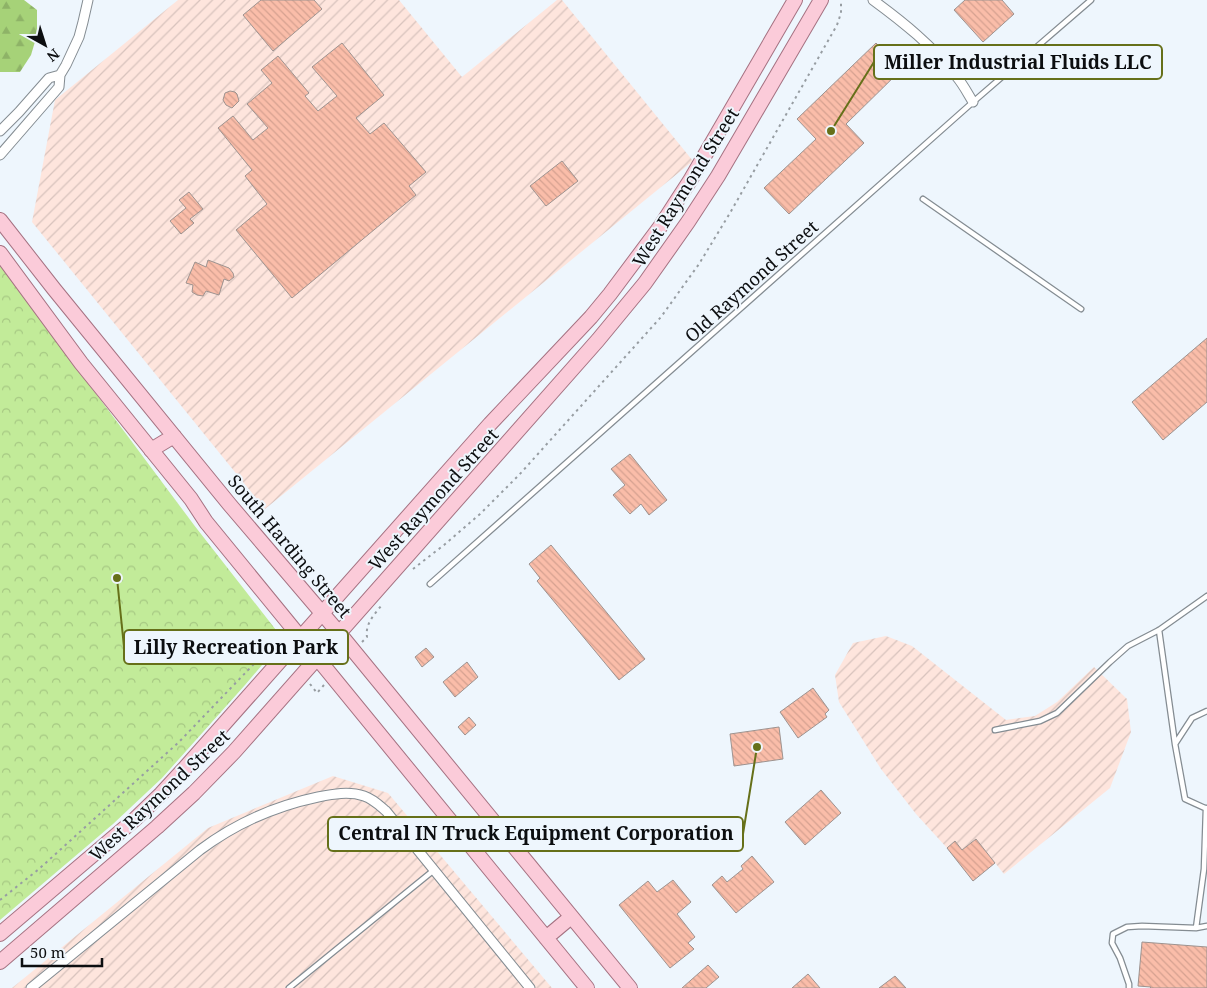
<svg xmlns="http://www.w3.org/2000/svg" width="1207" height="988" font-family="'Noto Serif',serif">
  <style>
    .industrial { fill: url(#industrial-furrows) }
    .forest { fill: url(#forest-firs) }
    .park { fill: url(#park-crowns) }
    .building { fill: url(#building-back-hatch); stroke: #9d9390 }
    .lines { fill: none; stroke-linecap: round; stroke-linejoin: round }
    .service-casing { stroke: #848c92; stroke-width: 7 }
    .minor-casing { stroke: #848c92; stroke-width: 11 }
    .primary-casing { stroke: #a57282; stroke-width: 16 }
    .path { stroke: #979da2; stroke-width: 2; stroke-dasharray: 2.5 4; stroke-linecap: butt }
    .service { stroke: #fff; stroke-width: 4.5 }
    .minor { stroke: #fff; stroke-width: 9 }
    .primary { stroke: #fbcbd9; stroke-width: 14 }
    .labels { text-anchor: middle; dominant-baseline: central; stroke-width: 4; stroke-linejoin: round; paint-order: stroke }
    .street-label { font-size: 18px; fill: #0c0e10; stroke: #eef6fd }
    .leader { fill: none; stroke: #667019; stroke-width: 2 }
    .callout-dot { fill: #667019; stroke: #eef6fd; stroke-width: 2 }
    .callout { fill: #eef6fd; stroke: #667019; stroke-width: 2 }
    .callout-label { font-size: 19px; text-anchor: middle; font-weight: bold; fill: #0c0e10 }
  </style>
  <defs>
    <pattern id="industrial-furrows" width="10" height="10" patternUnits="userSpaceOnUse" patternTransform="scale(1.25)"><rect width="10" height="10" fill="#fee5dd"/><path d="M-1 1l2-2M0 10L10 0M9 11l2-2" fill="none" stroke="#d8c3bd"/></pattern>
    <pattern id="forest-firs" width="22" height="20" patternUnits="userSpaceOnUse" patternTransform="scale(1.25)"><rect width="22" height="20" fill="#a6d278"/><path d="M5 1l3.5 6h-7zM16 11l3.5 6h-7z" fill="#8eb367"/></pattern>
    <pattern id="park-crowns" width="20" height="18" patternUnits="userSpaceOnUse" patternTransform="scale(1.25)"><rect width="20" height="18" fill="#c2eb99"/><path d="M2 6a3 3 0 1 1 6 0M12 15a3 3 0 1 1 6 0" fill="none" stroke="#a6c883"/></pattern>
    <pattern id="building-back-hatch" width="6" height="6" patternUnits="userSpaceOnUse" patternTransform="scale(1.25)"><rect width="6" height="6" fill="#fabda9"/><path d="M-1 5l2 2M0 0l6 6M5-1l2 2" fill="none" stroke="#d5a190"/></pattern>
  </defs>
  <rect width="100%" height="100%" fill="#eef6fd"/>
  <path class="industrial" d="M178 0H399L462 77 557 0H562L693 161 265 509 32 222 55 100Z
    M886 636 912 646 1006 720 1035 716 1057 702 1094 667 1127 699 1131 732 1110 788 1004 874 976 839 962 850 955 841 947 848 916 814 881 769 839 702 835 675 853 643Z
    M333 776 388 793 552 988H12L208 828Z"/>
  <path class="forest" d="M0 0H24L37 10V35L31 55 20 72H0Z"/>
  <path class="park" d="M0 265 194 525 276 630 273 652 245 685 162 778 113 824 0 920Z"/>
  <path class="building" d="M261 0H314L322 9 273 51 243 15Z
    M965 0H1002L1014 14 983 42 954 10Z
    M342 43 384 95 356 118 370 134 384 123 426 172 409 186 416 195 292 298 236 230 267 204 245 176 252 170 218 128 233 116 253 140 268 128 247 104 272 83 261 70 278 56 309 93 305 96 318 111 337 96 312 67Z
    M876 43 902 69 846 124 864 143 789 214 764 188 816 139 797 119Z
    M230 91 235 92 237 94 239 101 232 108 226 105 223 100 225 93Z
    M562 161 578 181 546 206 530 186Z
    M189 192 203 209 190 219 194 223 181 234 170 221 186 208 179 200Z
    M208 260 229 268 233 273 234 277 229 281 224 279 219 295 206 291 203 296 197 295 192 292 193 285 186 283 195 262 206 267Z
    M1207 338V402L1163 440 1132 402Z
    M630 454 667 500 649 515 641 504 630 514 613 495 625 485 611 469Z
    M551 545 645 659 619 680 537 581 540 578 529 564Z
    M426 648 434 657 422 667 415 657Z
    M467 662 478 677 455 697 443 682Z
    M813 688 829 710 825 714 827 717 798 738 780 712Z
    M469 717 476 725 465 735 458 727Z
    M779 727 783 759 734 766 730 734Z
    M821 790 841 813 805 845 785 822Z
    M976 839 995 863 973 881 947 848 955 841 962 850Z
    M752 856 774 882 736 913 712 885 722 876 727 882 743 869 741 866Z
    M673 880 691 902 677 914 695 937 688 943 694 949 670 968 619 905 648 881 657 892Z
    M1142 942 1207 947V988H1150L1151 987 1138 986Z
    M708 965 719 977 706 988H682Z
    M808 974 820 988H792Z
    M895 976 906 988H879Z"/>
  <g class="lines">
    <g class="service-casing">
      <path id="service" d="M923 199 1081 309
        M430 584 973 102 1091 0
        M1159 630 1175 744
        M1207 711 1192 718 1175 744 1185 799 1207 809
        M995 730 1040 721 1057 713 1110 662 1128 646 1159 630 1207 596
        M1196 928 1204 869 1206 808
        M289 988 434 870
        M1129 988V984L1120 958 1112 943 1113 934 1127 927 1142 926 1196 928 1207 926"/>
    </g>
    <g class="minor-casing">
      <path id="minor" d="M873 0C903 22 933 46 956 76 963 84 968 94 973 102
        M0 131 19 112 49 78 60 75
        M0 155 59 87 60 75 66 65 79 37 83 22 88 0
        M31 988 200 850C236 823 275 806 318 797 333 794 349 791 364 796 373 799 379 805 386 811L530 988"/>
    </g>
    <g class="primary-casing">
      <path id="primary" d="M0 220 54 289 230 505 339 633 630 988
        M0 253 81 363 191 499 206 522 587 988
        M151 450 174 436
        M0 934 134 820 161 794 184 769 490 424 591 317 610 294 660 227 691 179 795 0
        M546 938 571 917
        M0 962 157 827 194 793 234 752 598 340 645 283 688 222 718 176 821 0"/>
    </g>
    <path class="path" d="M413 569 444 545 480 514 519 475 661 317 699 264 730 213 837 25 841 13V0
      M362 642 367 637C365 624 374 615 381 606
      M310 684 317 693 324 685
      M0 900 39 869 179 742 274 643 277 647"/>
    <use href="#service" class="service"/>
    <use href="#minor" class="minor"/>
    <use href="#primary" class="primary"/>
  </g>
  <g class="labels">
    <g class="street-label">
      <text transform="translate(685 187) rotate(-58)">West Raymond Street</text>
      <text transform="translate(751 281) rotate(-42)">Old Raymond Street</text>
      <text transform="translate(433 499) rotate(-48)">West Raymond Street</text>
      <text transform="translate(290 546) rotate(50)">South Harding Street</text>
      <text transform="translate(159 795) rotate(-43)">West Raymond Street</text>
    </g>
  </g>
  <path class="leader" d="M831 131L874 62M117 578L124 647M757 747L743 834"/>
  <g class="callout-dot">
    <circle cx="831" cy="131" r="5"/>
    <circle cx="117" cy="578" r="5"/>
    <circle cx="757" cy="747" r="5"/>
  </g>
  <g class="callout">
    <rect x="874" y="45" width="288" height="34" rx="5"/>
    <rect x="124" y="630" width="224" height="34" rx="5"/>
    <rect x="328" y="817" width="415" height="34" rx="5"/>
  </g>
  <g class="callout-label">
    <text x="1018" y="69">Miller Industrial Fluids LLC</text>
    <text x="236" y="654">Lilly Recreation Park</text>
    <text x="536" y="840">Central IN Truck Equipment Corporation</text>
  </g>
  <g transform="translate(45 45) rotate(141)" stroke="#eef6fd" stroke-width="4" paint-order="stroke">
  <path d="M0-4L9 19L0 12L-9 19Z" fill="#0c0e10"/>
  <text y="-8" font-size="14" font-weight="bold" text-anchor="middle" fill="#0c0e10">N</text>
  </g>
  <path d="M22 958v8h80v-8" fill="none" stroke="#0c0e10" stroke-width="2.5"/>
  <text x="30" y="958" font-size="15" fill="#0c0e10" stroke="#eef6fd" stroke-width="4" paint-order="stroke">50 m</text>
</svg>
